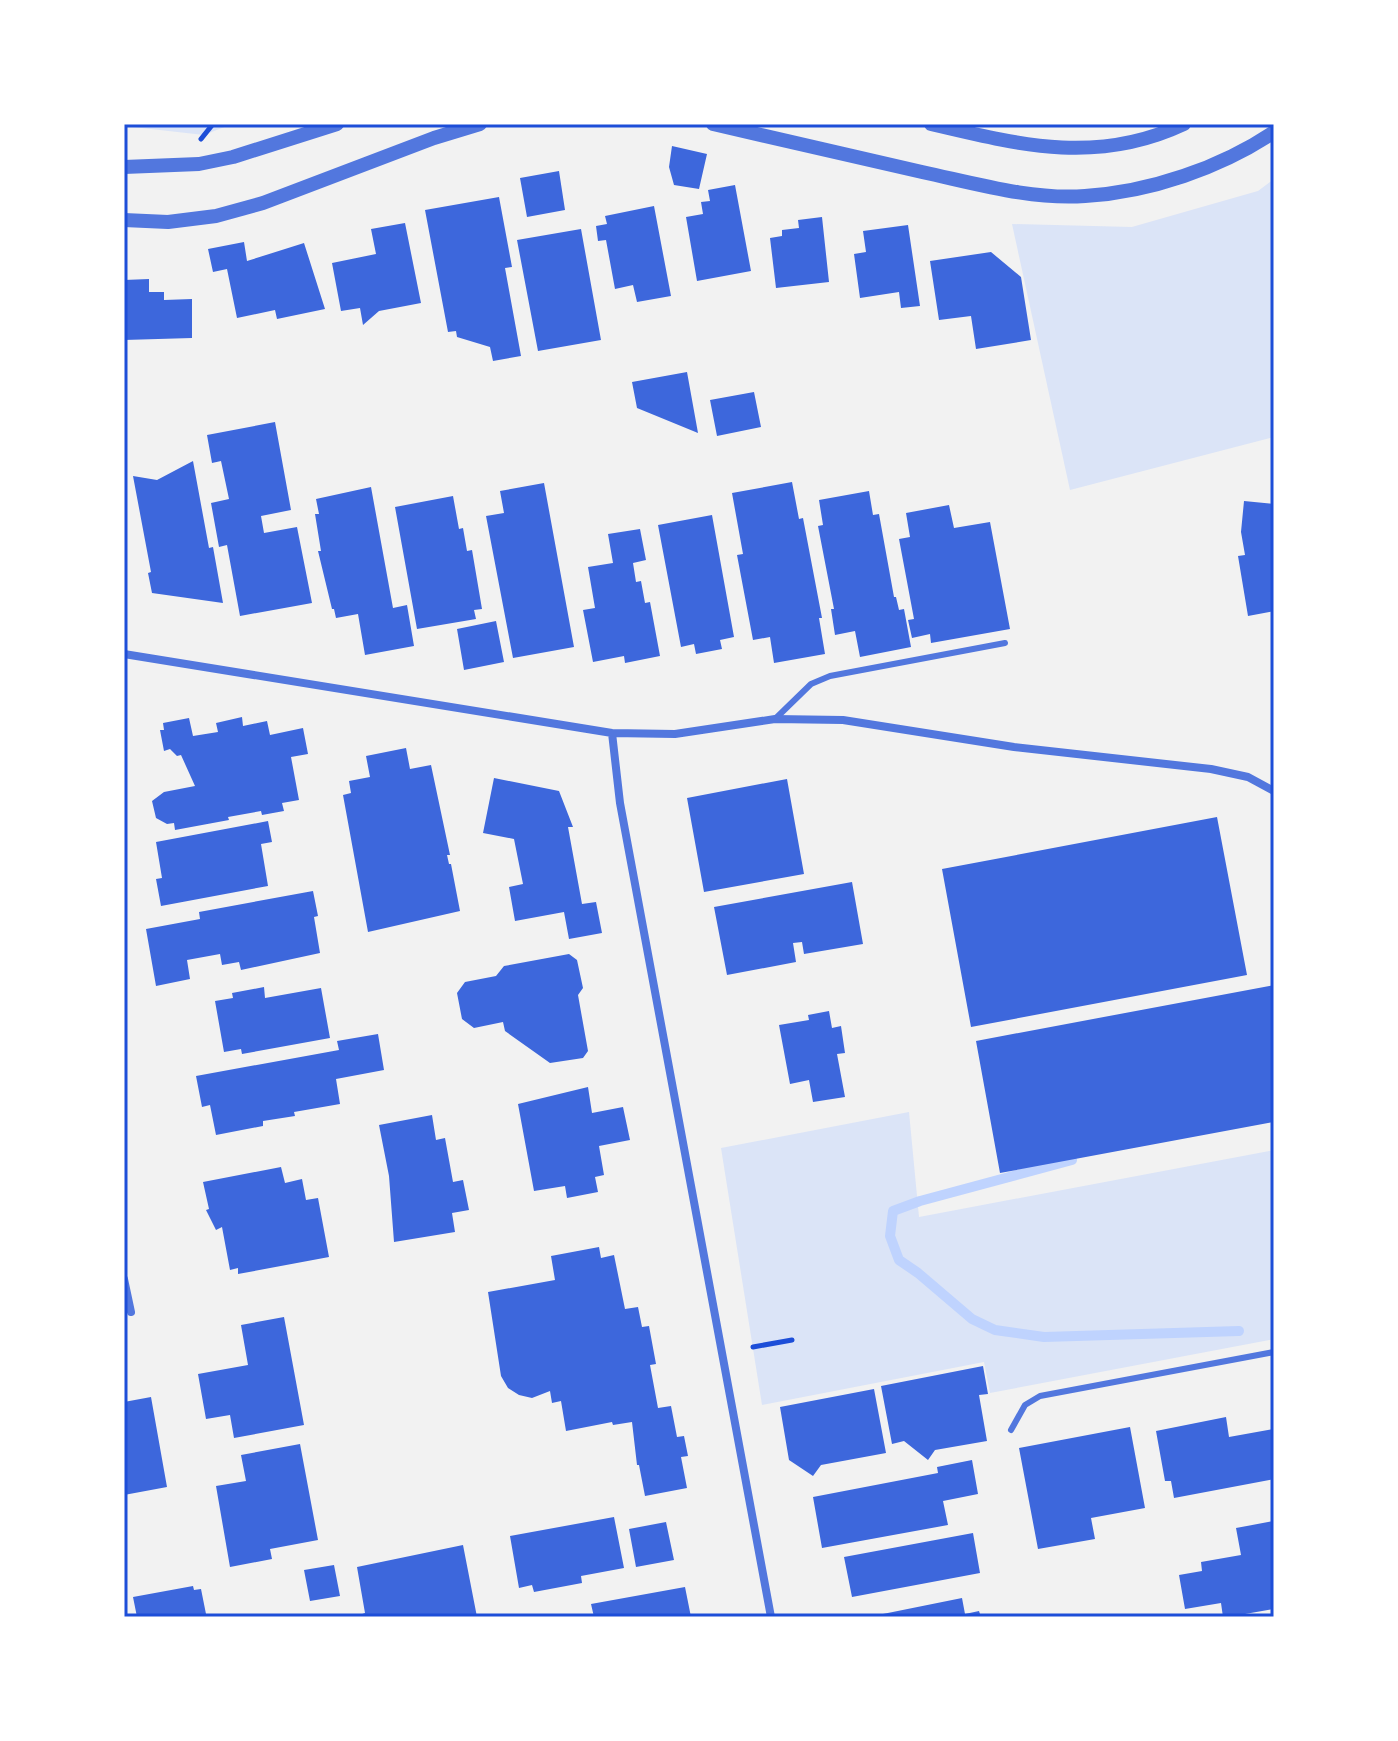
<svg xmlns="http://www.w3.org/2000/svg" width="1398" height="1741" font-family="Barlow,sans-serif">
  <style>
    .green { fill: #dbe4f7 }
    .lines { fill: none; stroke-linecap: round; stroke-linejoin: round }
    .stream { stroke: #bfd3fe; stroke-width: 10 }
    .building { fill: #3d67dc }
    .path { stroke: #1d4ed8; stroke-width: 5 }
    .service { stroke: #5277de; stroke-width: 6 }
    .minor { stroke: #5277de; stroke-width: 8 }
    .tertiary { stroke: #5277de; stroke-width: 14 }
    .neatline { fill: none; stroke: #1d4ed8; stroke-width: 3 }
  </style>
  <rect width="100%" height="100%" fill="#f2f2f2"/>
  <path class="green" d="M124 124H232L204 135 124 126Z
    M1274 179V437L1070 490 1012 224 1132 227 1258 191Z
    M909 1112 919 1217 1274 1150V1339L990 1393 984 1362 762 1405 721 1148Z"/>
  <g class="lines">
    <path class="stream" d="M1072 1160 920 1201 893 1211 890 1236 899 1260 918 1273 972 1319 995 1330 1044 1337 1239 1331"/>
  </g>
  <path class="building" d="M672 146 707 154 699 189 674 185 669 167Z
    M559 171 565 210 527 217 520 178Z
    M735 185 751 271 697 281 686 217 703 214 701 202 710 201 708 190Z
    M499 197 512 267 505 268 521 356 493 361 490 347 457 337 456 331 448 332 425 210Z
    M654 206 671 296 637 302 633 285 615 289 606 240 598 241 596 226 607 224 605 216Z
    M822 217 829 282 776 288 770 238 782 236V230L799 228 798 220Z
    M405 223 421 303 379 311 363 325 360 308 341 311 332 263 376 254 371 229Z
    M908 225 920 306 901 308 899 292 860 298 854 254 866 252 863 231Z
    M581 229 601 340 538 351 517 240Z
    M244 242 247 261 304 243 325 309 277 319 275 310 237 318 227 269 213 272 208 249Z
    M991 252 1021 277 1031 340 976 349 971 316 939 320 930 261Z
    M149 279V292H164V300L192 299V338L124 340V280Z
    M687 372 698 433 637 408 632 382Z
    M754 392 761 427 717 436 710 400Z
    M275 422 291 510 261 516 264 533 297 527 312 603 240 616 227 545 219 547 211 503 229 499 221 461 212 463 207 435Z
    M193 461 209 548 213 547 223 603 152 593 148 573 151 572 133 476 157 480Z
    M792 482 799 519 803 518 822 618H819L825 654 774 663 770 637 753 640 737 555 743 554 732 493Z
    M544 483 574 647 513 658 486 516 504 513 500 491Z
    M371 487 393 608 407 605 414 646 365 655 358 614 336 618 334 609H332L318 551H321L315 514H319L316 499Z
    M869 491 873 515 879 514 894 597H896L899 610 904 609 911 647 860 657 855 631 835 635 831 609H834L818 526 823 525 819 500Z
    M453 496 459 529 463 528 467 551 472 550 482 609 474 610 476 619 417 629 395 507Z
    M1244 501 1274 504V611L1248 616 1238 556 1245 555 1241 532Z
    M949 505 954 528 990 522 1010 629 931 643 930 634 912 638 908 620 914 619 899 539 910 537 906 513Z
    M712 515 734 637 720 640 722 649 696 654 694 644 681 647 658 525Z
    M640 529 646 560 633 563 636 582 641 581 645 603 650 602 660 656 625 663 624 656 593 662 583 610 595 608 588 567 613 563 608 534Z
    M496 621 504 662 464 670 457 629Z
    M242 717 243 726 267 721 270 735 303 728 308 754 291 757 299 800 282 803 284 811 262 815 261 811 228 817 229 820 175 830 174 823 167 824 156 818 152 801 164 792 195 786 181 755 177 756 170 749 164 751 160 730H164L163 723 189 718 193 736 218 732 216 723Z
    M406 748 410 769 431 765 450 855H447L449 864H451L460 911 368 932 343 795 351 793 349 781 370 777 366 756Z
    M494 778 559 791 573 827H568L582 904 596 902 602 933 569 939 564 912 515 921 509 887 523 884 514 839 483 833Z
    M787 779 804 874 704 892 687 798Z
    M1217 817 1247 975 971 1027 942 869Z
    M268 821 272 842 261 844 268 886 161 906 156 879 162 878 156 842Z
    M852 882 863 944 804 954 802 942 793 943 796 962 727 975 714 907Z
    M313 891 318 916 314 917 320 953 241 970 239 962 222 965 220 954 187 960 190 979 156 986 146 929 200 919 199 912Z
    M569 954 577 960 583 988 578 995 588 1051 583 1058 550 1063 505 1031 503 1022 474 1028 462 1019 457 993 465 982 496 976 504 966Z
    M1274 985V1122L1000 1173 976 1041Z
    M264 987 265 998 321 988 330 1038 242 1054 241 1049 224 1052 215 1001 233 998 232 993Z
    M829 1011 832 1028 841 1026 845 1053 837 1054 845 1097 813 1102 809 1080 790 1084 779 1025 809 1020 808 1015Z
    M378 1034 384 1070 336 1079 340 1104 294 1112 295 1116 263 1121V1126L216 1135 210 1105 202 1107 196 1076 339 1050 337 1041Z
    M588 1087 592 1113 623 1107 630 1140 599 1146 604 1175 595 1177 598 1192 567 1198 565 1186 534 1191 518 1104Z
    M432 1115 436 1140 445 1138 453 1182 463 1180 469 1210 452 1213 455 1232 394 1242 389 1176 379 1125Z
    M281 1167 285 1183 302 1179 306 1200 318 1198 329 1257 238 1274V1268L230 1270 222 1227 216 1230 206 1210 209 1209 203 1182Z
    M599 1247 601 1258 614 1255 625 1309 638 1307 642 1327 649 1326 656 1364 650 1365 658 1408 671 1406 677 1437 684 1436 688 1456 681 1457 687 1488 645 1496 639 1465H637L632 1422 613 1425 612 1422 566 1431 561 1401 552 1403 550 1391 532 1398 519 1395 508 1388 501 1376 488 1292 555 1280 551 1256Z
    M284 1317 304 1425 234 1438 230 1415 206 1419 198 1374 248 1365 241 1325Z
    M983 1366 988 1394 979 1395 987 1441 935 1450 928 1460 904 1441 892 1444 881 1386Z
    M874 1389 886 1453 821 1465 813 1476 789 1460 780 1407Z
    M151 1397 167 1487 124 1495V1402Z
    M1226 1417 1229 1437 1274 1429V1479L1174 1498 1171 1481H1165L1156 1431Z
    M1130 1427 1145 1508 1091 1518 1095 1539 1038 1549 1019 1448Z
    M300 1444 318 1540 270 1549 272 1559 230 1567 216 1486 246 1481 241 1455Z
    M972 1460 978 1494 943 1501 948 1525 822 1548 813 1497 938 1473 937 1467Z
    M614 1517 624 1568 581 1576 582 1583 534 1592 532 1585 519 1588 510 1536Z
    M1274 1521V1609L1228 1617H1223L1221 1603 1185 1609 1179 1575 1202 1571 1201 1562 1241 1555 1236 1528Z
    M666 1522 674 1560 636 1567 629 1529Z
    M973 1533 980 1573 852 1597 844 1557Z
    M463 1545 477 1617H354L365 1613 357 1567Z
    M334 1565 340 1596 310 1601 304 1570Z
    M193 1586 194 1590 201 1589 206 1614 199 1617H137L133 1597Z
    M685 1587 691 1617H594L591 1604Z
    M962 1598 965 1614 979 1611 981 1617H868Z"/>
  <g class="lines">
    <path class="path" d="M201 139 213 124
      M753 1347 792 1340"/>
    <path class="service" d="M775 719 811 684 830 676 1005 643
      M1011 1430 1025 1405 1040 1396 1274 1352"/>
    <path class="minor" d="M124 654 612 733 675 734 775 719 843 720 1014 747 1211 769 1248 777 1274 791
      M612 733 620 803 771 1617
      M124 1279 131 1312"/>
    <path class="tertiary" d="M713 124C783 140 853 156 922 172 974 183 1031 200 1085 196 1150 192 1220 168 1274 132
      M931 124C1020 145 1097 165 1184 124
      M124 167 199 164 233 157 337 124
      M124 220 168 222 216 216 263 203 434 138 480 124"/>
  </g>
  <rect width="1398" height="1741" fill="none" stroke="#ffffff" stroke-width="252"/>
  <rect x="126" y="126" width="1146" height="1489" class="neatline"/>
</svg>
